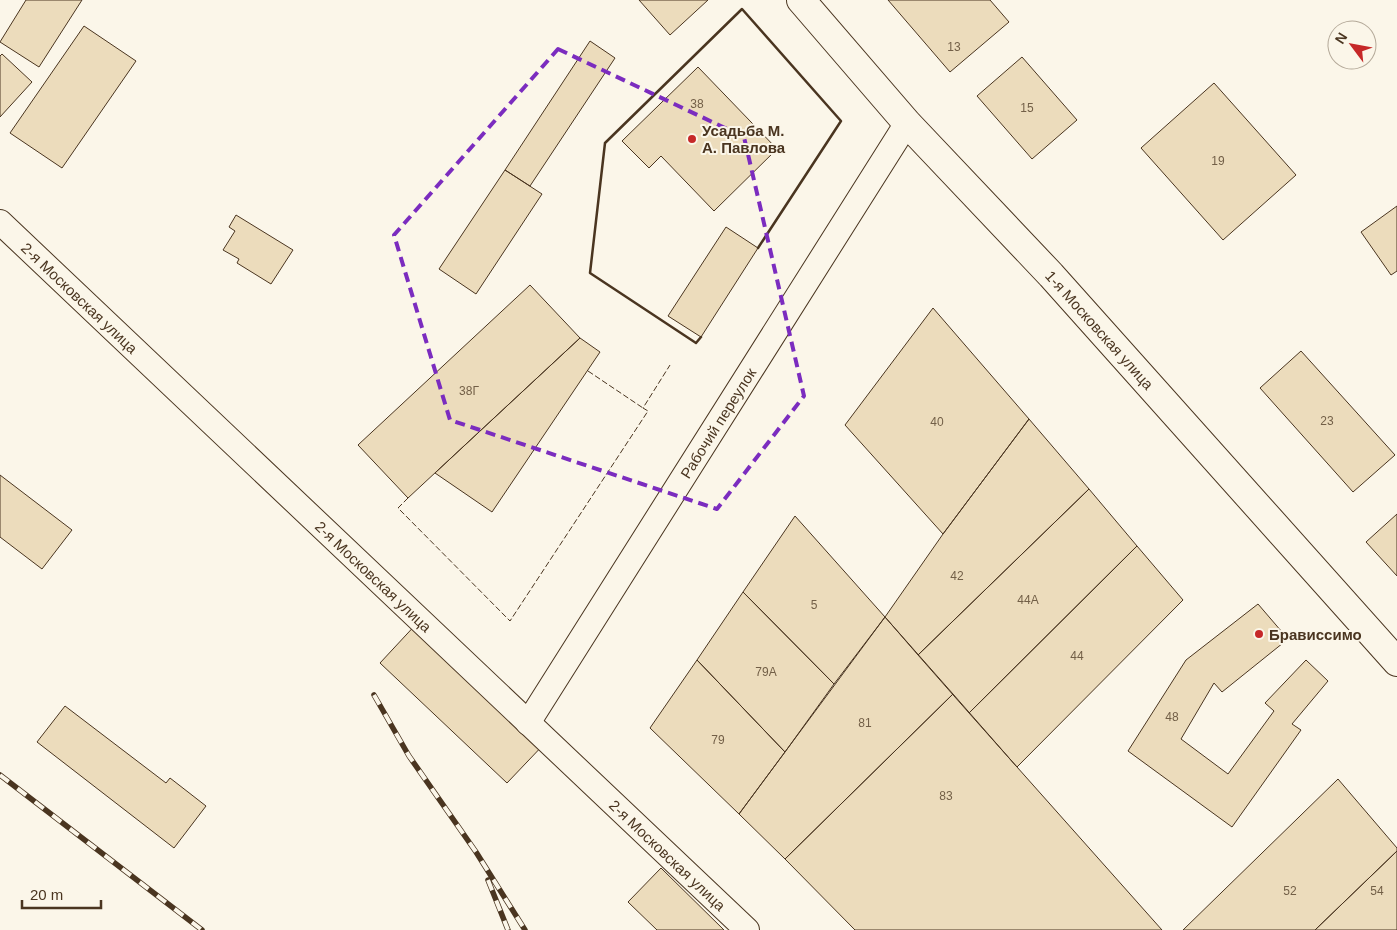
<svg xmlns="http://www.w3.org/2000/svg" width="1397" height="930" font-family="Helvetica,sans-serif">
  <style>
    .building { fill: #ecdcbc; stroke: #4a3520 }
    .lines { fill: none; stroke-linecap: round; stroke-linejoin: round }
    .street-casing { stroke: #4a3520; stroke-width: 26 }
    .secondary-casing { stroke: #4a3520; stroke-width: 30 }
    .street { stroke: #fbf6e9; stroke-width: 24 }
    .secondary { stroke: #fbf6e9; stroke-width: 28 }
    .rail-casing { stroke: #4a3520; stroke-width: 5.5 }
    .rail { stroke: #fbf6e9; stroke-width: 4; stroke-dasharray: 11; stroke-linecap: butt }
    .fence { stroke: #4a3520; stroke-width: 1; stroke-dasharray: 6 2.5; stroke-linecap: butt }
    .wall { stroke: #4a3520; stroke-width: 2.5 }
    .marked { fill: none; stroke: #7b2cbf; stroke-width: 4; stroke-dasharray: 10 6; stroke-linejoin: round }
    .poi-dot { fill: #c62828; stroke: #fbf6e9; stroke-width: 2 }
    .labels { text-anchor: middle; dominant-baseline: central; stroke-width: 4; stroke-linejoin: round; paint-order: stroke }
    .number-label { font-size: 12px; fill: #725f47 }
    .poi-label { font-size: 15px; font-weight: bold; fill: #4a3520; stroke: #fbf6e9; text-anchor: start }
    .street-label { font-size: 15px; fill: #4a3520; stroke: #fbf6e9 }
  </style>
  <rect width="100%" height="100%" fill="#fbf6e9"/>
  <path class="building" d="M26 0H82L39 67 0 42Z
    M639 0H708L670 35Z
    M888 0H990L1009 22 950 72Z
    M84 26 136 61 62 168 10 133Z
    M590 41 615 58 530 186 505 170Z
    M2 54 32 82 0 117V56Z
    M1022 57 1077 120 1032 159 977 96Z
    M698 67 777 149 714 211 661 156 649 168 622 141Z
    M1214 83 1296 175 1223 240 1141 148Z
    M505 170 542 194 476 294 439 269Z
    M1397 206V271L1391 275 1361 232Z
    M236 215 293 250 271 284 237 263 239 259 223 250 235 231 229 227Z
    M726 227 758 248 701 337 668 316Z
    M530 285 580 338 408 498 358 445Z
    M933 308 1029 419 943 534 845 425Z
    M580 338 600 352 492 512 435 473Z
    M1301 351 1395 455 1353 492 1260 388Z
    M1029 419 1089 489 918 655 885 617 943 534Z
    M0 475 72 530 42 569 0 537Z
    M1089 489 1137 546 969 713 918 655Z
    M1397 514V576L1366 542Z
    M795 516 885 617 834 684 743 592Z
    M1137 546 1183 600 1017 767 969 713Z
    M743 592 834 684 785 752 697 660Z
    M1258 604 1288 639 1222 692 1214 683 1181 739 1228 774 1274 711 1265 703 1306 660 1328 681 1292 724 1301 730 1232 827 1128 751 1186 660Z
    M885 617 953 694 785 859 739 814Z
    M420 620 547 741 507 783 380 663Z
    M697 660 785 752 739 814 650 728Z
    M953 694 1017 767 1162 930H855L785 859Z
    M65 706 166 783 170 778 206 806 174 848 37 742Z
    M1338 779 1397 848V851L1315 930H1183Z
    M1397 851V930H1315Z
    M661 868 724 930H657L628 902Z"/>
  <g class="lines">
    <g class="street-casing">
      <g id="street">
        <path id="s1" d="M0 222 747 930"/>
        <path id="s2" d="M528 723 907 123"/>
      </g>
    </g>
    <g class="secondary-casing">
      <g id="secondary">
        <path id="s3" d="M801 0 907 123 1051 275 1397 662"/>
      </g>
    </g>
    <use href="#street" class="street"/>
    <use href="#secondary" class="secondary"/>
    <g class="rail-casing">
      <path id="rail" d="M374 695 409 756 476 852 525 930
        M0 775 202 930
        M488 880 508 930"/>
    </g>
    <use href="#rail" class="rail"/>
    <path class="fence" d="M588 371 643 408
      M408 498 398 508 510 621 648 411 643 408 670 365"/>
    <path class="wall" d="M701 337 696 343 590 273 605 143 742 9 841 121 758 248"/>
  </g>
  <path class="marked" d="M558 49 744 137 804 396 717 509 450 420 394 235Z"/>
  <g class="poi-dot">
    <circle cx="692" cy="139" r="5"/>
    <circle cx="1259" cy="634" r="5"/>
  </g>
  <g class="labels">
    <g class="number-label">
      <text x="954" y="47">13</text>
      <text x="697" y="104">38</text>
      <text x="1027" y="108">15</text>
      <text x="1218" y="161">19</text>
      <text x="469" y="391">38Г</text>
      <text x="1327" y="421">23</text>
      <text x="937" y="422">40</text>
      <text x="957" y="576">42</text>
      <text x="1028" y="600">44А</text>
      <text x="814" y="605">5</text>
      <text x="1077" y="656">44</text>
      <text x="766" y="672">79А</text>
      <text x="1172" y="717">48</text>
      <text x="865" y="723">81</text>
      <text x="718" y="740">79</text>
      <text x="946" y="796">83</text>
      <text x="1290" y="891">52</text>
      <text x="1377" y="891">54</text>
    </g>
    <g class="poi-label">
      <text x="702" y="130">Усадьба М.<tspan x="702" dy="17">А. Павлова</tspan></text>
      <text x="1269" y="634">Брависсимо</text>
    </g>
    <g class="street-label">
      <text stroke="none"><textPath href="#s1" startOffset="110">2-я Московская улица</textPath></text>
      <text stroke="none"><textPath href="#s3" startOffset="445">1-я Московская улица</textPath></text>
      <text stroke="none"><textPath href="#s2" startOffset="355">Рабочий переулок</textPath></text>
      <text stroke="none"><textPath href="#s1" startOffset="515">2-я Московская улица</textPath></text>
      <text stroke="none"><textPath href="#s1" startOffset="920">2-я Московская улица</textPath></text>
    </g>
  </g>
  <g transform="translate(1352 45) rotate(302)"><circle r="24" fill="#fbf6e9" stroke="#b4a999"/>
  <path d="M0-4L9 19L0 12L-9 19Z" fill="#c62828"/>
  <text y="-8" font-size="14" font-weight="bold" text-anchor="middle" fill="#4a3520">N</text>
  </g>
  <path d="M22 900v8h79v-8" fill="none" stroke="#4a3520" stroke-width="2.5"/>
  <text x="30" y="900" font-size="15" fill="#4a3520" stroke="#fbf6e9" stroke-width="4" paint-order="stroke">20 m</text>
</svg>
